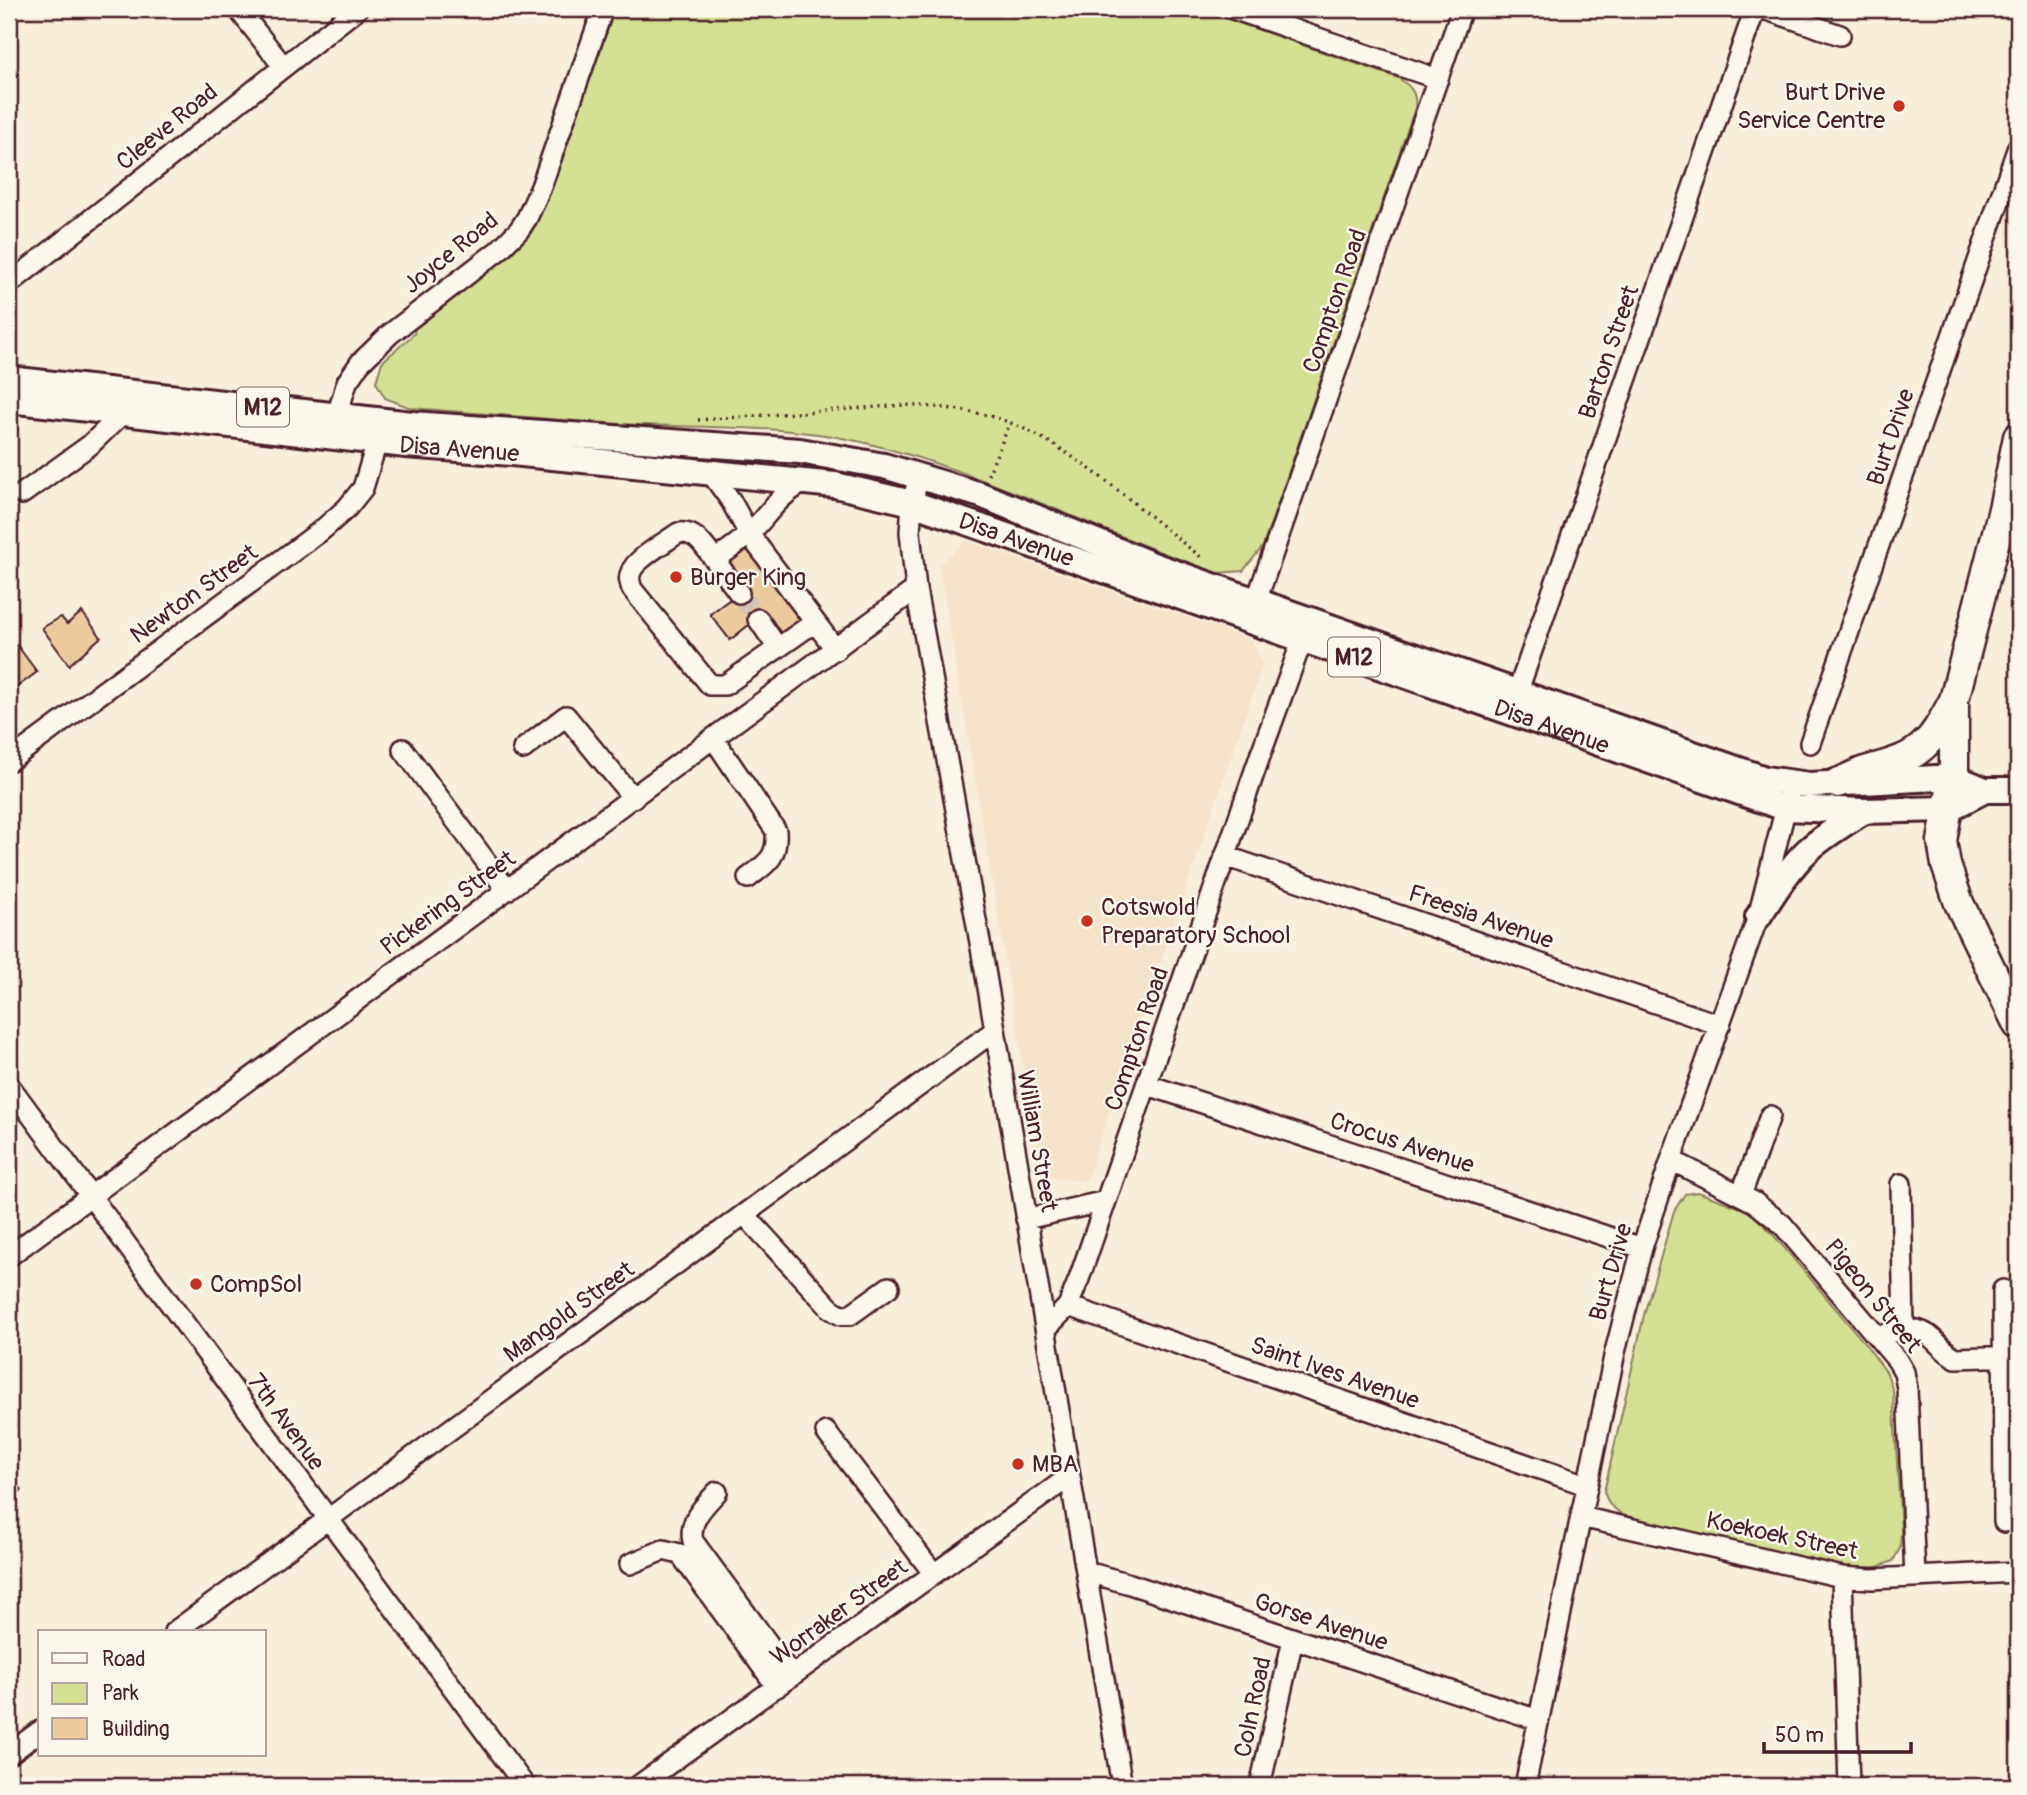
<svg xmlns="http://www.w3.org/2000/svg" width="2027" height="1795" font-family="Pangolin,sans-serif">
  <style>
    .built { fill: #f4e3c9 }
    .green { fill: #d4e093; stroke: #8f805f; stroke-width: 2 }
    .building { fill: #ecca9e; stroke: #4a1f2b; stroke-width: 2 }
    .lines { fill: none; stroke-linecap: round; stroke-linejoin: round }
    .minor-tunnel { stroke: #d5c5b9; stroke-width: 19; stroke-dasharray: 19 10; stroke-linecap: butt }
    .minor-casing { stroke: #4a1f2b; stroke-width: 24 }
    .major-casing { stroke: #4a1f2b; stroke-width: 30 }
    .highway-casing { stroke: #4a1f2b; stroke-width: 33 }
    .path { stroke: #4a1f2b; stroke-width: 3.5; stroke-dasharray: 2 5; stroke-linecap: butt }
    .minor { stroke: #fbf7ec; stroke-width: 19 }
    .major { stroke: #fbf7ec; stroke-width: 24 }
    .highway { stroke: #fbf7ec; stroke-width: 28 }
    .poi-dot { fill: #c8321e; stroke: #fbf7ec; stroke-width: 2.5 }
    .labels { text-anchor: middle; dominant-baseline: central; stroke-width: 5; stroke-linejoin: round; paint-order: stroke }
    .shield { fill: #fbf7ec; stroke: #7f6065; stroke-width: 2 }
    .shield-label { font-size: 23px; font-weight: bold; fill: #4a1f2b }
    .poi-label { font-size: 24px; fill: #4a1f2b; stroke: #fbf7ec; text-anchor: start }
    .street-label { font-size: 24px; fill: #4a1f2b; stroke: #fbf7ec }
  </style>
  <rect width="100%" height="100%" fill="#f8eedc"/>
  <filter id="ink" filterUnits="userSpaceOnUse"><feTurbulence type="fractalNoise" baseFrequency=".0143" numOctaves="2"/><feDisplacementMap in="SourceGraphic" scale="14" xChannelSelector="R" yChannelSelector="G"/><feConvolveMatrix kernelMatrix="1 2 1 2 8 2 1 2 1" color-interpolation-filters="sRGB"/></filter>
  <g filter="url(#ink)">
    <path class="built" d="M966 541 1252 640 1263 664 1086 1181 1042 1178 939 565Z"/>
    <path class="green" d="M615 9H1198L1398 78C1411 86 1417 93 1415 108L1263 546 1243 571 1217 573C1105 534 999 479 885 448 798 423 711 429 622 424 552 420 481 413 411 408L385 398 376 382 382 362 414 334 415 329 511 254 531 233 546 204Z
      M1698 1192 1749 1211 1771 1232 1863 1341 1887 1373 1893 1392 1901 1531 1900 1548 1893 1561 1877 1567H1848L1626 1518 1609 1504 1604 1492 1644 1315 1674 1211 1685 1194Z"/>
    <path class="building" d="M746 548 802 622 778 640 760 616 730 640 710 614 741 591 722 566Z
      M82 612 101 637 69 665 42 628 61 617 67 624Z
      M17 645 37 672 9 693V652Z
      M9 1472 22 1490 9 1500Z"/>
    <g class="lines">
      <path class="minor-tunnel" d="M739 593 758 619"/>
      <g class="minor-casing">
        <path id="minor" d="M238 9 283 66
          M1233 9 1438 79
          M1764 9 1840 35
          M9 284 357 9
          M333 429 347 382 360 363 390 334 499 250 519 230 527 218 541 187 603 9
          M711 473 731 501 749 534 836 650
          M919 476 912 503 910 532 916 589 985 970 1122 1786
          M806 482C781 492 768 515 750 533 740 543 726 551 715 560 704 547 696 530 678 533 666 542 635 559 631 572 628 578 630 583 632 589L710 685H725L815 622
          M22 494 90 445 123 413
          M715 560 739 593
          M1252 613 1462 9
          M758 619 777 647
          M1513 705 1755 9
          M714 739 776 831C778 858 767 863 748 878
          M1810 743 2018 147
          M403 749 507 890
          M523 749 566 716 633 798
          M9 761 322 530 347 508 363 488 381 429
          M1225 856 1720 1025
          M9 1085 525 1786
          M1148 1085 1642 1248
          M1671 1160 1754 1202 1782 1224 1897 1360 1904 1372 1907 1388 1915 1577
          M1901 1184 1904 1329
          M1741 1195 1770 1116
          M744 1214 831 1309 841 1315H850L889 1287
          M1026 1219 1106 1201
          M9 1256 916 589
          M2003 1290 2004 1522
          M1068 1306 1586 1485
          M1046 1329 1068 1306 1079 1279 1260 756 1307 627
          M1878 1336C1897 1331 1917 1323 1933 1339 1941 1346 1946 1353 1956 1358L2018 1356
          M826 1432 934 1574
          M717 1492C704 1506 688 1521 693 1541L792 1676
          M1581 1517 1842 1577 1871 1579 2018 1572
          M630 1564 663 1550 680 1554 777 1687
          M1087 1572 1130 1584 1538 1720
          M1842 1577 1849 1786
          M174 1632 994 1031
          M9 1754 40 1731
          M638 1786 1069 1477
          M1260 1786 1293 1639
          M1525 1786 1615 1352 1642 1248 1671 1160 1758 917 1789 795"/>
      </g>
      <g class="major-casing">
        <g id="major">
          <path d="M9 379 412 424 800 451 884 466 981 495 1153 565 1765 779 1809 785 1954 777 1985 790H2018"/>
          <path id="s1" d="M9 400 406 445 512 453 835 485 912 503 1785 808 1864 811 1948 809 1985 790"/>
          <path d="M1758 917C1773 894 1788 869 1808 850 1825 835 1845 823 1864 811"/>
        </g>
      </g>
      <g class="highway-casing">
        <path id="highway" d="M2018 437 2003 509 1954 700V773L1942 841 1946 865 1959 903 2018 1025
          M1837 783C1846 780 1854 775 1862 772 1883 765 1906 762 1923 746 1937 734 1945 716 1954 700"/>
      </g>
      <path class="path" d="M698 420 905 405C941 407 977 410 1011 423 1076 449 1145 514 1201 557
        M988 475 1010 423"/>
      <use href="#minor" class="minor"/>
      <use href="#major" class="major"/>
      <use href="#highway" class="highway"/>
    </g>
  </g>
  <g class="poi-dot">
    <circle cx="1899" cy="106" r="7"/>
    <circle cx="676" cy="577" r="7"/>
    <circle cx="1087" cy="921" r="7"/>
    <circle cx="196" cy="1284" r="7"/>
    <circle cx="1018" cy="1464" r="7"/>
  </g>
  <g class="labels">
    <g class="shield">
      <rect x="237" y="387.5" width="52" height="39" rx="5"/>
      <rect x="1328" y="637.5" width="52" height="39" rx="5"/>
    </g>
    <g class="shield-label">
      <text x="263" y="407">M12</text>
      <text x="1354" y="657">M12</text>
    </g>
    <g class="poi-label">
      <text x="1885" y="92" text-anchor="end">Burt Drive<tspan x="1885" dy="28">Service Centre</tspan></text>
      <text x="690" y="577">Burger King</text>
      <text x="1101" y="907">Cotswold<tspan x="1101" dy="28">Preparatory School</tspan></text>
      <text x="210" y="1284">CompSol</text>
      <text x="1032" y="1464">MBA</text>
    </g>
    <g class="street-label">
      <text transform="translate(167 127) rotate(-39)">Cleeve Road</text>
      <text transform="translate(451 253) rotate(-39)">Joyce Road</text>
      <text transform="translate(1335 301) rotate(-71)">Compton Road</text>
      <text transform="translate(1609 352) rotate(-71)">Barton Street</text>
      <text transform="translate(1891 437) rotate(-71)">Burt Drive</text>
      <text stroke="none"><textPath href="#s1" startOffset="453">Disa Avenue</textPath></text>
      <text stroke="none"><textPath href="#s1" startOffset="1020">Disa Avenue</textPath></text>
      <text transform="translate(194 594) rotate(-36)">Newton Street</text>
      <text stroke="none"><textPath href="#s1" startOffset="1587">Disa Avenue</textPath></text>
      <text transform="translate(448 903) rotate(-36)">Pickering Street</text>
      <text transform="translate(1481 917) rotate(19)">Freesia Avenue</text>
      <text transform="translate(1137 1039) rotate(-71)">Compton Road</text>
      <text transform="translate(1037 1141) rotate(80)">William Street</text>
      <text transform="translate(1402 1143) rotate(18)">Crocus Avenue</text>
      <text transform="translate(1611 1272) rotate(-74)">Burt Drive</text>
      <text transform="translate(1873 1296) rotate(51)">Pigeon Street</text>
      <text transform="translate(569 1312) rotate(-36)">Mangold Street</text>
      <text transform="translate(1335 1373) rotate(19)">Saint Ives Avenue</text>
      <text transform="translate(286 1422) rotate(54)">7th Avenue</text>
      <text transform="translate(1782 1536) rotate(12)">Koekoek Street</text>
      <text transform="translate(839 1612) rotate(-36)">Worraker Street</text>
      <text transform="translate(1321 1622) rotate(18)">Gorse Avenue</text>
      <text transform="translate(1253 1707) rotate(-78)">Coln Road</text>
    </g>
  </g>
  <rect width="2027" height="1795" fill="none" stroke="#fbf7ec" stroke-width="35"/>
  <rect x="18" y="18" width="1992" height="1760" fill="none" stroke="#4a1f2b" stroke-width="2.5" filter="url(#ink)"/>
  <rect x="38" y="1630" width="228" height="126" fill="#fbf7ec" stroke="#b4a19f" stroke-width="2"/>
  <rect x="52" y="1653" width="35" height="10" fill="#fbf7ec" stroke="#b4a19f" stroke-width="2"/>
  <text x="102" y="1666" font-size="21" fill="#4a1f2b">Road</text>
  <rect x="52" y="1683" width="35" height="21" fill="#d4e093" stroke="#b4a19f" stroke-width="2"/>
  <text x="102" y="1700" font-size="21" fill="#4a1f2b">Park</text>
  <rect x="52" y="1718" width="35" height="21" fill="#ecca9e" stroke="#b4a19f" stroke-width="2"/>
  <text x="102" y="1736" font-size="21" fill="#4a1f2b">Building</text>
  <path d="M1764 1742v10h147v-10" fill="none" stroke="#4a1f2b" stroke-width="3.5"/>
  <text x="1775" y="1742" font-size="21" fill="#4a1f2b" stroke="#fbf7ec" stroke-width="5" paint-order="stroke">50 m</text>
</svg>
